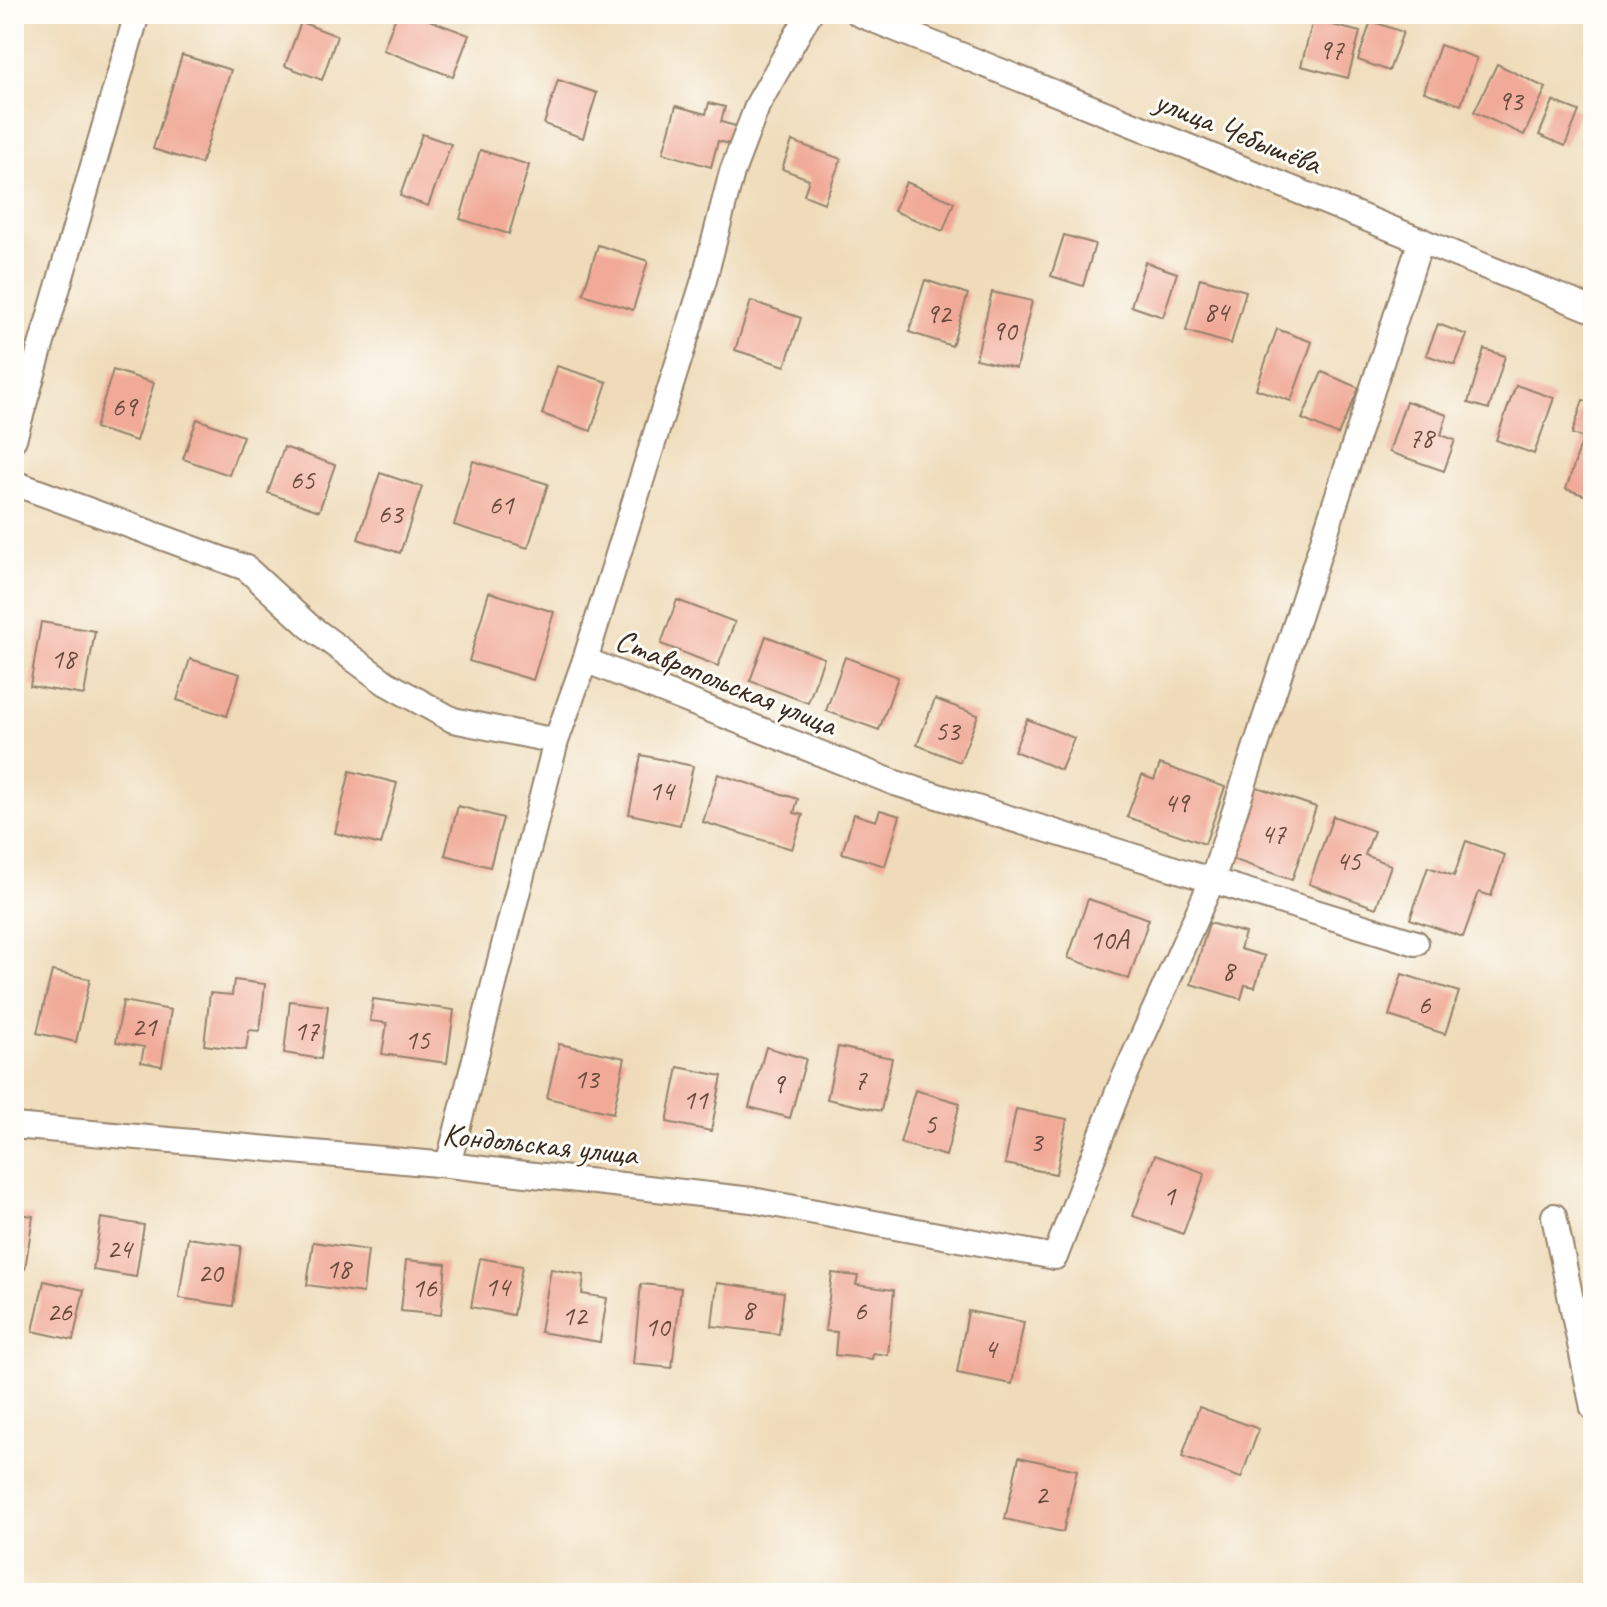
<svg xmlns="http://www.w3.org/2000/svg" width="1607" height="1607" font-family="Caveat,sans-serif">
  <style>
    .building { fill: #f1aa98 }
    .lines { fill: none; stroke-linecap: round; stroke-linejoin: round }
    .street-casing { stroke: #95826c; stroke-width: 28 }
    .street { stroke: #fff; stroke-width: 24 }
    .labels { text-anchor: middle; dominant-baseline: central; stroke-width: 6; stroke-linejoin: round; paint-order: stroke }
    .number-label { font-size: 28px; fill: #684a3c }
    .street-label { font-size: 32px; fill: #3b2a1e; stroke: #fdfcf7 }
  </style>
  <rect width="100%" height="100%" fill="#fdfcf7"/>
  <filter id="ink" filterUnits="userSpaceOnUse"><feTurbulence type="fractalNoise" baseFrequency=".0125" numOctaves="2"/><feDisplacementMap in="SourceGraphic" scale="16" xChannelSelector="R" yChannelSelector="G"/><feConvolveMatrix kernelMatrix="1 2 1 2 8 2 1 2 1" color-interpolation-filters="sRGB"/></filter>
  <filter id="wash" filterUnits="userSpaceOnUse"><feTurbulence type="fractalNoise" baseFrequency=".006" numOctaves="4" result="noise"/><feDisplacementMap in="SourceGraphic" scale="32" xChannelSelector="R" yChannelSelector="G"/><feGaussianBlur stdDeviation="1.8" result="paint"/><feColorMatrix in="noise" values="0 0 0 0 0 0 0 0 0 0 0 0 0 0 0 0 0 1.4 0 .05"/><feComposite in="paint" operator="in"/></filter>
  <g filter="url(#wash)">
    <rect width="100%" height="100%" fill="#efdbb9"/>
    <g id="blocks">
      <path class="building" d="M397 14H413L469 35 453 77 383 50Z
        M1313 20 1360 32 1348 78 1301 66Z
        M1371 21 1403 32 1389 71 1358 60Z
        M301 22 337 36 322 80 285 66Z
        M1440 45 1477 58 1461 105 1424 92Z
        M182 55 231 70 201 164 153 149Z
        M1497 64 1546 88 1524 135 1474 112Z
        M558 80 597 93 583 138 544 124Z
        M1553 101 1579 111 1565 146 1539 135Z
        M709 103 725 107 721 122 739 127 734 145 718 141 711 167 663 153 676 106 706 114Z
        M422 134 451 144 428 206 400 196Z
        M792 141 841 159 824 203 804 195 809 179 782 169Z
        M480 150 529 165 509 234 460 219Z
        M906 182 954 202 943 231 894 211Z
        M1064 235 1095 244 1083 286 1051 276Z
        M598 245 648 261 633 310 583 294Z
        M1145 262 1177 273 1163 317 1131 306Z
        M1200 278 1246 291 1231 344 1186 331Z
        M925 280 968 294 952 346 909 332Z
        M992 292 1032 301 1016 368 976 359Z
        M751 301 801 318 785 366 735 350Z
        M1438 324 1467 335 1455 365 1426 355Z
        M1277 329 1312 342 1291 401 1256 389Z
        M14 341 25 345 15 377H14Z
        M1484 349 1505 356 1489 409 1468 403Z
        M557 366 607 382 591 431 542 414Z
        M113 370 154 383 136 441 95 428Z
        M1322 372 1359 388 1338 435 1302 419Z
        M1516 385 1554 398 1534 454 1496 440Z
        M1583 400 1593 403V498L1566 489 1583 438 1572 434Z
        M1406 401 1447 415 1441 435 1455 440 1444 471 1389 452Z
        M197 419 243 436 229 475 183 459Z
        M284 447 335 465 319 511 268 493Z
        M473 461 548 484 528 548 454 525Z
        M380 473 422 487 400 553 358 539Z
        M489 592 554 612 533 680 469 661Z
        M677 600 735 622 718 666 661 644Z
        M41 622 95 631 84 695 30 686Z
        M766 636 824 658 808 703 750 681Z
        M845 657 898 677 879 730 826 711Z
        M190 659 240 674 227 716 177 700Z
        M935 699 978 715 960 762 917 745Z
        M1027 719 1074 738 1061 770 1014 751Z
        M641 755 693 766 680 825 629 814Z
        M1160 764 1225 787 1205 844 1127 817 1142 775 1154 780Z
        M350 771 397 783 381 845 335 833Z
        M718 774 798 799 794 813 803 815 792 849 703 822Z
        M1254 786 1316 807 1292 880 1229 858Z
        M458 806 503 818 490 867 445 855Z
        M880 810 900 816 885 866 842 853 854 814 876 821Z
        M1333 816 1374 831 1365 855 1391 865 1376 908 1309 884Z
        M1466 841 1505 855 1491 896 1479 892 1463 937 1410 919 1428 867 1454 876Z
        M1088 899 1149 919 1129 979 1068 958Z
        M1209 923 1245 933 1240 949 1265 956 1255 987 1245 985 1241 999 1191 984Z
        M52 971 90 979 76 1042 37 1033Z
        M1402 974 1459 992 1445 1034 1389 1016Z
        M234 980 265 984 260 1031 249 1030 246 1050 204 1045 210 993 232 995Z
        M373 999 454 1010 447 1063 382 1054 387 1023 370 1021Z
        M123 1001 171 1010 162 1066 141 1062 144 1047 116 1042Z
        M290 1001 328 1006 321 1059 284 1053Z
        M559 1044 625 1058 613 1113 547 1098Z
        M766 1047 806 1059 790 1118 749 1107Z
        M838 1047 892 1058 881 1111 827 1099Z
        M678 1067 722 1076 711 1131 667 1122Z
        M915 1090 960 1103 946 1156 900 1143Z
        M1016 1109 1067 1119 1056 1174 1005 1164Z
        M1155 1155 1205 1173 1183 1234 1133 1216Z
        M14 1213 33 1216 25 1269 14 1268Z
        M101 1218 144 1225 136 1277 93 1270Z
        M188 1238 241 1246 233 1306 179 1298Z
        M313 1242 368 1250 363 1293 307 1285Z
        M480 1258 522 1266 513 1315 471 1307Z
        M406 1260 446 1264 441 1315 401 1311Z
        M551 1269 584 1275 582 1294 607 1298 600 1342 540 1332Z
        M832 1273 858 1276 856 1285 894 1290 888 1355 873 1353 872 1359 835 1355 837 1332 825 1331Z
        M44 1281 84 1290 73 1340 33 1331Z
        M717 1283 784 1292 779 1334 712 1326Z
        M641 1284 681 1288 672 1368 633 1364Z
        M968 1311 1024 1322 1012 1384 957 1373Z
        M1199 1407 1259 1429 1241 1478 1182 1457Z
        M1019 1457 1077 1470 1063 1532 1005 1519Z"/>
    </g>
  </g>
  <g filter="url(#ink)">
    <use href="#blocks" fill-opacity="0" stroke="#95826c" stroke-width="2"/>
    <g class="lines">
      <g class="street-casing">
        <path id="street" d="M859 14 1593 310
          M14 439 137 14
          M14 483 246 568 309 626 386 683 453 720 556 741 585 660 895 783 1416 943
          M585 660 704 280 732 172 758 104 809 14
          M14 1126 448 1165 752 1200 1055 1257 1117 1094 1212 881 1421 240
          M448 1165 556 741
          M1554 1216 1593 1408"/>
      </g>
      <use href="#street" class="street"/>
    </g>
  </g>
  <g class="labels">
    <g class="number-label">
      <text x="1331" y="49">97</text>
      <text x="1510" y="100">93</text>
      <text x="1216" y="311">84</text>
      <text x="938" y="313">92</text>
      <text x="1004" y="330">90</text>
      <text x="124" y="406">69</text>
      <text x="1421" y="437">78</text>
      <text x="302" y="479">65</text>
      <text x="501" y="504">61</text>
      <text x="390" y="513">63</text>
      <text x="63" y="658">18</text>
      <text x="947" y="730">53</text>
      <text x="661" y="790">14</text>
      <text x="1176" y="802">49</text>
      <text x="1273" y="833">47</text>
      <text x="1348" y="860">45</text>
      <text x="1109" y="939">10А</text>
      <text x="1228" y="970">8</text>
      <text x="1424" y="1004">6</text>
      <text x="144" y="1026">21</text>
      <text x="306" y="1030">17</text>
      <text x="417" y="1039">15</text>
      <text x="586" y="1078">13</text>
      <text x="860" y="1079">7</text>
      <text x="778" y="1083">9</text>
      <text x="695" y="1099">11</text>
      <text x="930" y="1123">5</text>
      <text x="1036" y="1141">3</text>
      <text x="1169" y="1195">1</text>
      <text x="119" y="1248">24</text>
      <text x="338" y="1268">18</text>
      <text x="210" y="1272">20</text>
      <text x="497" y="1286">14</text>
      <text x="424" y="1287">16</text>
      <text x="748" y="1309">8</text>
      <text x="860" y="1310">6</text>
      <text x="59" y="1311">26</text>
      <text x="574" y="1315">12</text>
      <text x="657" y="1326">10</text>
      <text x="990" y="1348">4</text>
      <text x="1041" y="1494">2</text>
    </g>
    <g class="street-label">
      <text transform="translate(1238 132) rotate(22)">улица Чебышёва</text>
      <text transform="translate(726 682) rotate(22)">Ставропольская улица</text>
      <text transform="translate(540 1144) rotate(6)">Кондольская улица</text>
    </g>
  </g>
  <rect width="1607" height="1607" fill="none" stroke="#fdfcf7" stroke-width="48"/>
</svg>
